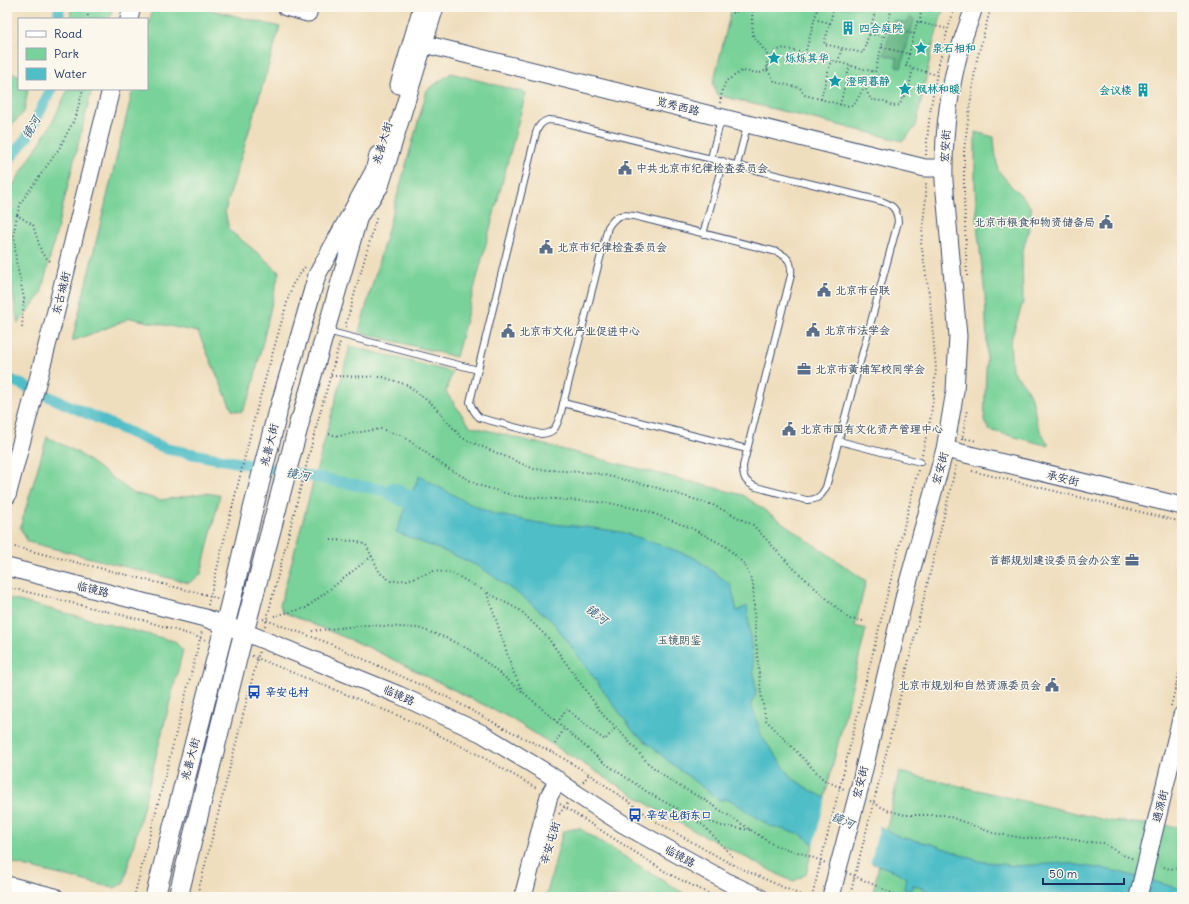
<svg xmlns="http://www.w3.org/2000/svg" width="1189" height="904" font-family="Delius,'LXGW WenKai TC',sans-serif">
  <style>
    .green { fill: #78d299; stroke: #4a807c }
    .forest { fill: #62b481; stroke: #3e7270 }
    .water { fill: #50bec7; stroke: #367692 }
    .pier { fill: #efdebd }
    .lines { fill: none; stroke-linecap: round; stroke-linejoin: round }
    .canal { stroke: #50bec7; stroke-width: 11 }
    .river { stroke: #50bec7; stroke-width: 19 }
    .lane-casing { stroke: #3b496c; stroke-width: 8 }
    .secondary-casing { stroke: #3b496c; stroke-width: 19 }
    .primary-casing { stroke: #3b496c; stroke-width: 21 }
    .path { stroke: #3b496c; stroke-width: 2; stroke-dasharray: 1 3; stroke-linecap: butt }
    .lane { stroke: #fff; stroke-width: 6 }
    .secondary { stroke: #fff; stroke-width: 17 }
    .primary { stroke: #fff; stroke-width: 19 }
    .secondary-bridge-casing { stroke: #3b496c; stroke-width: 19; stroke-linecap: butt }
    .path-bridge { stroke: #3b496c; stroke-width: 2; stroke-dasharray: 1 3; stroke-linecap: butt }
    .secondary-bridge { stroke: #fff; stroke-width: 17 }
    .labels { text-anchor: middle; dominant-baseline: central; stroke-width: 3; stroke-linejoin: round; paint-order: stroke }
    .culture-label { font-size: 11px; font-weight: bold; fill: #0d838f; stroke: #fbf7ec; text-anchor: start }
    .street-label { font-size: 11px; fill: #1b2f5e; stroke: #fbf7ec }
    .service-label { font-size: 11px; font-weight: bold; fill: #4e5e75; stroke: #fbf7ec; text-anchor: start }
    .park-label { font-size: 11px; fill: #32586d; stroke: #fbf7ec }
    .transit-label { font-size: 11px; font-weight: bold; fill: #164399; stroke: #fbf7ec; text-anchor: start }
    .water-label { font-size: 12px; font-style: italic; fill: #2b5a7e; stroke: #fbf7ec }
  </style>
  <rect width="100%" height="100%" fill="#fbf7ec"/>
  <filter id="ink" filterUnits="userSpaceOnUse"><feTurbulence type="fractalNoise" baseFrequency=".025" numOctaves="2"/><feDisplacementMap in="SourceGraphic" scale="8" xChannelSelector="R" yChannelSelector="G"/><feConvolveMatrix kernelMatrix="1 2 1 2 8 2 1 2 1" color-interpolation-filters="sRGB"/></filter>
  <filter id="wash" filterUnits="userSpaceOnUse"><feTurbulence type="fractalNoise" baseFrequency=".012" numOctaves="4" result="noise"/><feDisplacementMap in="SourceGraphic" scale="16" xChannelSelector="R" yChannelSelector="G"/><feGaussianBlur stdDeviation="0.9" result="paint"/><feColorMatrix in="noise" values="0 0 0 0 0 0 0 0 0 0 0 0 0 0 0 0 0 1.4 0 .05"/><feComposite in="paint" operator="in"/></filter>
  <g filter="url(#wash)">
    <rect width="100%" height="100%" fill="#efdebd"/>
    <path class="green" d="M70 7H113L110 19H71Z
      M154 7H199L280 27 225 211 229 230 259 254 279 272 251 393 242 412 232 410 198 332 130 318 107 328 72 341 133 89H147V32L153 8Z
      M732 7H944L933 44 916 126 903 141 717 95 713 84Z
      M7 71 19 75V89H28L24 112 7 130Z
      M451 73 526 93 456 357 359 332 427 90Z
      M68 89H92L41 294 18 324 7 258V195L52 123Z
      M975 132 994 137 995 150 998 170 1011 186 1023 197 1031 208V221L1022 254 1023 302 1010 343 1012 370 1026 387 1033 402 1037 424 1049 446 989 430 984 421 987 344 985 295 978 233 975 187Z
      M350 346 452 372 446 392 470 426 743 495 866 581 855 626 866 629 806 874 793 882 670 818 510 718 368 647 283 612 280 605Z
      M47 437 77 452 133 493 161 500 205 493 220 495 201 574 189 583 28 542 20 528Z
      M7 598 174 641 183 650 124 883 114 888 7 862Z
      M899 772 1110 821 1182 827V897H872Z
      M579 828 673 887 691 897H546L563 831Z"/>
    <path class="forest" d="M909 17 914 19 901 68 896 66 897 58 884 55 893 20 907 23Z"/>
    <path class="water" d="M419 476 468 503 494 514 539 523 586 527 621 532 658 544 695 558 731 585 737 611 747 606 756 694 751 704 762 737 792 778 810 790 900 837 932 844 979 861 1016 866 1066 863 1115 871 1182 889V897H945L913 885 910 891 904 889 906 878 895 871 812 843 801 834 770 826 729 799 719 800 671 763 633 731 553 622 527 600 480 567 456 556 396 532Z"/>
    <path class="pier" d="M826 796 880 824 870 865 814 845Z"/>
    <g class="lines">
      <path class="canal" d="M59 19V7
        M7 162 28 136 51 89
        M7 378 167 449 393 492"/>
      <path class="river" d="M393 492 432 511"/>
    </g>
  </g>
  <g filter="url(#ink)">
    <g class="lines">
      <g class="lane-casing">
        <path id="lane" d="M548 120 558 121 881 201C893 205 897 209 898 222L826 487C821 497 817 500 806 500L756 487C745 482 743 478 743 466L791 275C792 263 789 257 777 252L634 216C621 214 616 215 608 227L560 416C556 428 554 433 541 434L480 418C474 413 472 409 470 402L536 133C538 126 541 122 548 120Z
          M711 158 721 119
          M737 165 747 126
          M703 234 723 161
          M327 331 478 370
          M563 403 747 449
          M839 441 920 462"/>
      </g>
      <g class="secondary-casing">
        <path id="secondary" d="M286 7 308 13
          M129 19 132 7
          M412 41 925 168H944
          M399 85 422 7
          M277 414 317 275 374 171 378 155
          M300 420 359 216 380 186 435 7
          M945 449 1182 506
          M7 496 52 327 111 89
          M7 567 205 618 244 632 399 695 481 733 547 773 575 793 623 824 731 884 759 897
          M860 786 906 590 945 449 955 391 958 336 944 181C943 135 949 89 961 45 965 32 970 20 974 7
          M1151 843 1182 715
          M7 885 55 897
          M523 897 549 796 558 780
          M831 897 837 872"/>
      </g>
      <g class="primary-casing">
        <path id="primary" d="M155 897 230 605 253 509 277 414
          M178 897 239 651 300 420"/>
      </g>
      <path class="path" d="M87 7 88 19
        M753 7 752 19 753 35 767 54V70L775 82 800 88 805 95 846 106 854 105 863 89 866 90 871 100 884 101 892 106 900 105 902 98 908 92 913 68
        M855 7 875 12 869 34 884 37
        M732 13 750 7
        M814 19 830 23 834 7
        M830 23 824 44 863 53 869 34
        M920 23 921 7
        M887 28 914 34 917 22 948 29
        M882 47 909 54 906 66 937 75
        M805 54 818 7
        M909 54 914 34
        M838 62 842 48
        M821 99 831 60
        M720 103 722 91 726 81 742 71 760 73 767 70 775 51 784 48 875 72 892 7
        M840 105 850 65
        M926 155C929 105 939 54 955 7
        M17 215 14 232 16 261 24 298 22 327
        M50 261 42 254 33 225 17 215 21 202 59 149 76 116 83 89
        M967 276 964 197V150L976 63 991 7
        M345 327 377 216
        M331 376 383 377 407 385 432 404 462 438 534 469 595 473 648 485 713 505 753 525 791 566 849 619 863 621
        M329 434 339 436 354 433 381 429 403 436 444 466 478 485 515 496 609 503 647 511 691 528 727 547 744 564 753 583 755 630 761 694 766 720 824 780 846 790
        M962 438 977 441
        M962 440 967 409
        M922 454 931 416 936 369 930 300 921 243 926 196V181
        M972 471 1182 522
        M331 540 356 541 366 545 380 573 391 581 407 580 434 571 452 573 521 611 548 638 604 716 616 727 648 763 672 782 703 799 774 845 807 855 826 863
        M7 545 211 596 217 599
        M7 587 146 621 207 640
        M487 593 513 671 523 692
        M208 605 233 504 257 408 292 285 305 267
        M274 616 306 608 372 556
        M263 619 326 642 449 698 502 727 558 755 589 774 660 824 731 864 805 897
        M265 626 317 424 340 342
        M312 631 367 625 418 628 444 637 472 651 524 693 603 762 652 795 685 813 722 826 750 830
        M252 656 404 718 477 754 538 789
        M1171 706 1182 661
        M557 723 567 709 595 733 605 740 616 727
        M555 744 564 729
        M842 778 918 470
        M583 782 589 774
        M876 793 892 730 956 466
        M870 801 887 810 905 815H945L993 833 1023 838H1069L1084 842 1103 843 1123 855 1134 859
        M560 804 669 874 716 897
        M559 814 568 803
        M688 815 704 826 733 857
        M1160 866 1170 869 1182 868
        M850 874 901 897
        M134 897 202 631
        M197 897 259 652
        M812 897 820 864
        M850 897 854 879"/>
      <use href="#lane" class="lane"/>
      <use href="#secondary" class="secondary"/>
      <use href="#primary" class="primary"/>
      <g class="secondary-bridge-casing">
        <path id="secondary-bridge" d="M837 872 860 786
          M1138 897 1151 843"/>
      </g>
      <path class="path-bridge" d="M820 864 842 778
        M854 879 876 793"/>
      <use href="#secondary-bridge" class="secondary-bridge"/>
    </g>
  </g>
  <defs>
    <g id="building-bare" transform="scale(1.08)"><path d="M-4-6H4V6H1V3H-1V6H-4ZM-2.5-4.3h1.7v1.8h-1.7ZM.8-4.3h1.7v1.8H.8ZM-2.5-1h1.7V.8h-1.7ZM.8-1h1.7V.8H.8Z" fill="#0f9aa8" stroke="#fbf7ec" stroke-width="2.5" paint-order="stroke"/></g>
    <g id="sight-bare" transform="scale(1.08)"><path d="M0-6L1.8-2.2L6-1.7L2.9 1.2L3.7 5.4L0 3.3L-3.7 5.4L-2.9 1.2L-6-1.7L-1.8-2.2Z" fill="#0f9aa8" stroke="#fbf7ec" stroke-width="2.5" paint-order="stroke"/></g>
    <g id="civic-bare" transform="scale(1.08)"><path d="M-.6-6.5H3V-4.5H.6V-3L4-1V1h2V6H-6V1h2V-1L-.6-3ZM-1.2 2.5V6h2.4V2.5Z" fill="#5c6f8a" stroke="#fbf7ec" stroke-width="2.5" paint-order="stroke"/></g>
    <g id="office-bare" transform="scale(1.08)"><path d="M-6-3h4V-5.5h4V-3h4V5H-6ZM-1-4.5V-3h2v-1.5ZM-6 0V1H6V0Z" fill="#5c6f8a" stroke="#fbf7ec" stroke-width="2.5" paint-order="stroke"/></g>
    <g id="bus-bare" transform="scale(1.08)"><path d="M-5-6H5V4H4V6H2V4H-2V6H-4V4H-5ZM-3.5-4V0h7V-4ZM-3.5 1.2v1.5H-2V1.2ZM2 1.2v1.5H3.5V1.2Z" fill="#1a4fb4" stroke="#fbf7ec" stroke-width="2.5" paint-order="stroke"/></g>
  </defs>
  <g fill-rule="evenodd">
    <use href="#building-bare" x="848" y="28"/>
    <use href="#sight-bare" x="921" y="48"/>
    <use href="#sight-bare" x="774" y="58"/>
    <use href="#sight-bare" x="835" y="81"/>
    <use href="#sight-bare" x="905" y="89"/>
    <use href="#building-bare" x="1143" y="90"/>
    <use href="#civic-bare" x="625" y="168"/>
    <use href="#civic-bare" x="1106" y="222"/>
    <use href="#civic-bare" x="546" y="247"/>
    <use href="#civic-bare" x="824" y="290"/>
    <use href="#civic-bare" x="813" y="330"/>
    <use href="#civic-bare" x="508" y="331"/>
    <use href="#office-bare" x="804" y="369"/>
    <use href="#civic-bare" x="789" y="429"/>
    <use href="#office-bare" x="1132" y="560"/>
    <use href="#civic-bare" x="1052" y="685"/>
    <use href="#bus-bare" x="254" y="692"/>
    <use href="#bus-bare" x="635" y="815"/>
  </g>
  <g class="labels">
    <g class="culture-label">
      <text x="859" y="28">四合庭院</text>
      <text x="932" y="48">泉石相和</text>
      <text x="785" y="58">烁烁其华</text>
      <text x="846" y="81">澄明暮静</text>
      <text x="916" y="89">枫林和暖</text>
      <text x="1132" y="90" text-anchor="end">会议楼</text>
    </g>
    <g class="street-label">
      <text transform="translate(678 106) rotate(14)">览秀西路</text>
      <text transform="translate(382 143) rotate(-73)">兆善大街</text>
      <text transform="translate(945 146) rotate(-87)">宏安街</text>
      <text transform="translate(61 293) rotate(-76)">东古城街</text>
      <text transform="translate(269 445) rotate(-76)">兆善大街</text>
      <text transform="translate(940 468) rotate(-75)">宏安街</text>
      <text transform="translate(1063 478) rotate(14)">承安街</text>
      <text transform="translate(93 589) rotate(14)">临镜路</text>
      <text transform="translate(399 695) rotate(24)">临镜路</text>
      <text transform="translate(190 759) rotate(-75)">兆善大街</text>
      <text transform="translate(860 782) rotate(-76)">宏安街</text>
      <text transform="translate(1160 806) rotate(-76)">通源街</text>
      <text transform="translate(550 843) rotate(-74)">辛安屯街</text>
      <text transform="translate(680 856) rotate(29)">临镜路</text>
    </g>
    <g class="service-label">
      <text x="636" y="168">中共北京市纪律检查委员会</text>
      <text x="1095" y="222" text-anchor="end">北京市粮食和物资储备局</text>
      <text x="557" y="247">北京市纪律检查委员会</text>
      <text x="835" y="290">北京市台联</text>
      <text x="824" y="330">北京市法学会</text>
      <text x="519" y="331">北京市文化产业促进中心</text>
      <text x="815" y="369">北京市黄埔军校同学会</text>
      <text x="800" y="429">北京市国有文化资产管理中心</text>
      <text x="1121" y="560" text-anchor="end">首都规划建设委员会办公室</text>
      <text x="1041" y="685" text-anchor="end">北京市规划和自然资源委员会</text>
    </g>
    <g class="park-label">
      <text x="679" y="640">玉镜朗鉴</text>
    </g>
    <g class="transit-label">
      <text x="265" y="692">辛安屯村</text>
      <text x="646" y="815">辛安屯街东口</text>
    </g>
    <g class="water-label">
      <text transform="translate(31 127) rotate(-61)">镜河</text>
      <text transform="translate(298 474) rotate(11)">镜河</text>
      <text transform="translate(597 614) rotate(38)">镜河</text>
      <text transform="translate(843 820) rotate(24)">镜河</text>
    </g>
  </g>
  <rect width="1189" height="904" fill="none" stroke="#fbf7ec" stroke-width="24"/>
  <rect x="18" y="18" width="130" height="72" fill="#fbf7ec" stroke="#a1a7b3"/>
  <rect x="26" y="31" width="20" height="6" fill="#ffffff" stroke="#a1a7b3"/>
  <text x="54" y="38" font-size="12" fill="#1b2f5e">Road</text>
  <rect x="26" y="48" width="20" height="12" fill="#78d299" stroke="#a1a7b3"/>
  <text x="54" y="58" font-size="12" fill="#1b2f5e">Park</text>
  <rect x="26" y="68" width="20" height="12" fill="#50bec7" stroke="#a1a7b3"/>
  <text x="54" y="78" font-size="12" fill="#1b2f5e">Water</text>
  <path d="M1043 878v6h81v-6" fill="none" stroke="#1b2f5e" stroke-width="2"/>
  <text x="1049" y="878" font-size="12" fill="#1b2f5e" stroke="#fbf7ec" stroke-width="3" paint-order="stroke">50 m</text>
</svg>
